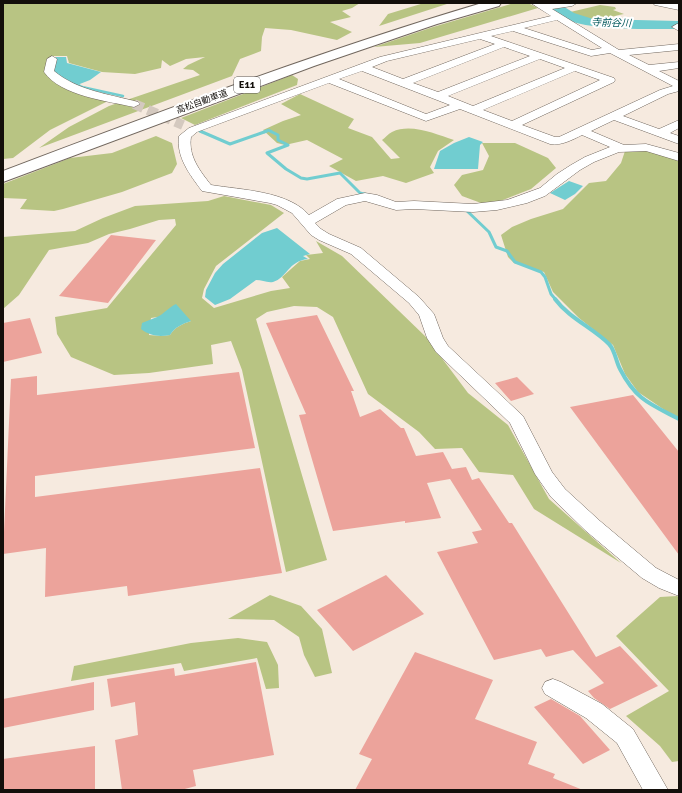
<svg xmlns="http://www.w3.org/2000/svg" width="682" height="793" font-family="Signika,'Noto Sans JP',sans-serif">
  <style>
    .green { fill: #b8c483; fill-rule: evenodd }
    .water { fill: #71cdd0 }
    .lines { fill: none; stroke-linecap: round; stroke-linejoin: round }
    .stream-far2 { stroke: #71cdd0; stroke-width: 2.5 }
    .stream-far1 { stroke: #71cdd0; stroke-width: 3 }
    .stream { stroke: #71cdd0; stroke-width: 4 }
    .river { fill: #71cdd0; fill-rule: evenodd }
    .building { fill: #eca39b }
    .minor-tunnel { stroke: #d4c9bf; stroke-width: 10; stroke-dasharray: 10 5; stroke-linecap: butt }
    .minor-casing { stroke: #71675e; stroke-width: 1 }
    .highway-casing { stroke: #71675e; stroke-width: 2 }
    .minor { fill: #fff; fill-rule: evenodd }
    .highway { fill: #fff; fill-rule: evenodd }
    .labels { text-anchor: middle; dominant-baseline: central; stroke-width: 4; stroke-linejoin: round; paint-order: stroke }
    .far-street-label { font-size: 9px; fill: #130f0b; stroke: #fff }
    .far-water-label { font-size: 10px; font-style: italic; fill: #055a5d; stroke: #fff }
    .shield { fill: #fff; stroke: #5a5754; stroke-width: 1 }
    .shield-label { font-size: 10px; font-weight: bold; fill: #130f0b }
  </style>
  <rect width="100%" height="100%" fill="#f6eadf"/>
  <path class="green" d="M3 3H360L352 8 342 11 351 17 330 22 352 32 337 40 291 30 265 28 262 37 261 51 240 59 232 76 39 148 69 127 109 106 200 75 193 70 183 69 188 65 205 57 186 59 170 66 162 60 161 68 135 74 102 72 69 63 67 56H53L48 64 47 73 112 99 50 130 13 158 3 159Z
    M424 3H450L379 26 388 14Z
    M514 3H528L538 8 420 43 374 47 433 27Z
    M600 5 615 7 616 9 613 10 624 14C599 19 589 26 566 13Z
    M292 75 298 79 297 85 195 125 181 118Z
    M300 94 354 119 348 128 372 137 391 159 400 158 382 140C385 138 388 134 392 132 411 123 435 134 454 140L438 151 430 167 434 173 406 183 383 176 356 181 329 166 343 159 307 140 285 145 277 143 263 130 283 121 301 115 281 104Z
    M156 136 172 143 177 164 172 173 122 192 63 209 54 211 20 209 27 199 3 198V184L70 158 112 153Z
    M482 143H515L548 158 556 168 531 189 495 203H481L462 196 454 185 462 175 483 170 489 156Z
    M643 150 679 160V418L669 413 638 392 625 374 613 345 579 318 553 292 544 272 514 263 508 257 501 235 512 227 531 219 563 209 589 183 606 181 621 163 625 151Z
    M224 196 271 205 284 213 216 266 204 289 202 298 214 308 271 291 290 288 282 277 300 261 310 259 306 255 323 253 316 241 342 256 426 337 468 393 508 425 549 499 621 563 534 509 513 475 479 472 462 448 435 449 419 432 368 394 333 317 317 307 294 306 267 312 256 319 327 560 286 572 242 370 231 341 211 345 213 364 149 373 114 375 71 357 57 334 55 317 107 308 176 225 175 219 159 220 130 229 109 234 88 243 49 250 19 295 3 309V237L75 231 103 218 135 206 208 201ZM157 317 191 321C182 324 175 327 170 335L162 336 149 335 151 318Z
    M270 595 301 606 322 629 332 673 315 677 304 655 299 637 274 620 228 619Z
    M677 596 679 597V761L672 762 660 746 626 716 669 691 616 636 660 597Z
    M238 638 267 642 278 665 279 688 266 689 257 658 184 671 181 663 71 681 74 666 191 643Z"/>
  <path class="water" d="M56 57H66L67 63 101 72 90 80 72 87 51 72 52 62Z
    M469 137 483 142 480 145 478 169H434L440 151 454 143Z
    M569 181 583 186 575 194 565 200 550 193Z
    M277 228 310 254 303 256 308 259C288 261 287 278 273 282 267 283 262 280 256 280L230 299 215 305 205 297 206 290 215 273 223 264 262 233Z
    M176 304 191 321C182 324 175 327 170 335 159 337 150 336 141 329L142 323C147 321 152 319 157 317 164 314 169 307 176 304Z"/>
  <g class="lines">
    <path class="stream-far2" d="M75 83 82 87 123 96
      M200 131 202 132
      M264 132 269 130 272 132"/>
    <path class="stream-far1" d="M200 131 230 144 267 131
      M270 131 278 135V140L288 145 267 153 286 169 301 178 307 179 340 173 360 193 368 195
      M465 209 489 232 496 247 507 251 515 262 541 272 545 277 551 294 556 300"/>
    <path class="stream" d="M555 299C569 318 593 328 609 344 615 350 616 362 620 369 636 400 650 404 679 419"/>
    <path class="river" d="M542 3H558L574 13 593 19 679 21V29C644 28 565 35 542 3Z"/>
  </g>
  <path class="building" d="M111 235 156 240 108 303 59 296Z
    M317 315 354 391H351L360 417 380 409 401 428H404L416 456 443 452 452 469 466 467 472 480 479 478 509 523H512L596 657 620 646 658 686 610 709 594 698 588 691 604 683 573 650 546 657 541 649 494 660 437 552 478 543 472 532 482 530 450 479 427 483 441 518 405 523V521L333 531 299 415 306 414 266 323Z
    M30 318 42 353 3 362V323Z
    M239 372 255 448 35 476V497L260 468 282 573 128 596 127 586 45 597 46 548 3 554 11 379 37 376V395Z
    M517 377 534 394 511 401 495 383Z
    M633 395 679 452V555L570 407Z
    M386 575 424 614 353 651 317 610Z
    M415 652 493 680 475 719 537 742 528 764 555 774 553 778 583 790H355L372 759 359 754Z
    M256 662 274 755 193 770 196 786 181 790H122L115 740 138 735 135 702 111 707 107 679 174 668 175 676Z
    M94 682V710L3 728V699Z
    M551 699 580 716 610 750 583 764 534 707Z
    M95 746V790H3V759Z"/>
  <g class="lines">
    <path class="minor-tunnel" d="M134 104 183 125"/>
    <g class="minor-casing">
      <path id="minor" d="M531 3H577L572 6 552 9 619 50 679 44V50L629 55 649 65 679 62V68L659 71 679 81V91L668 94 623 116 659 129 679 120V128L670 133 679 136V144L614 120 591 131 624 145 646 144 679 153V161L646 151 619 152 594 162 580 170 545 196 527 203 497 210 473 212 414 209 396 210 365 201 346 205 315 223 321 229 329 234 361 248 419 297 434 314 443 338 448 346 523 416 552 472 565 489 600 521 656 568 679 580V596L659 588 642 578 586 531 551 497 535 474 510 423 436 352 427 338 419 315 409 303 351 254 319 240 311 235 292 213 277 205 270 203 202 191C190 175 176 157 179 136L189 128 380 57 551 16ZM557 20 602 48 592 50 524 28ZM513 31 591 56 610 53 673 86 660 90 559 137H555L522 125 614 82 615 80 614 78 491 36ZM480 39 495 44 403 79 372 67 387 61ZM504 47 530 56 438 92 413 83ZM540 59 565 68 473 106 448 96ZM362 71 450 105 426 114 339 79ZM575 71 600 80 512 121 483 110ZM329 83 426 121 460 109 550 144C561 146 572 140 582 135L610 147 585 157 571 165 557 174 540 188 507 200 473 204 414 201 396 202 377 195 365 193 337 199 309 215C288 191 242 190 211 185 200 171 188 156 191 137L197 132Z
        M653 3 679 4V10L655 5Z
        M677 24H679V31L672 27Z
        M52 56 57 59 54 71C78 91 109 94 138 102L140 104 134 107C107 101 61 96 44 72L47 59Z
        M553 679 561 682 602 704 633 729 668 790H643L617 743 586 718 545 694 542 688 545 682Z"/>
    </g>
    <g class="highway-casing">
      <path id="highway" d="M482 3H501L499 6 437 24 314 66 3 182V171C162 111 320 51 482 3Z"/>
    </g>
    <use href="#minor" class="minor"/>
    <use href="#highway" class="highway"/>
  </g>
  <g class="labels">
    <g class="far-street-label">
      <text transform="translate(202 102) rotate(-20)">高松自動車道</text>
    </g>
    <g class="far-water-label">
      <text transform="translate(611 23) rotate(2)">寺前谷川</text>
    </g>
    <rect class="shield" x="234" y="77" width="26" height="16" rx="3"/>
    <g class="shield-label">
      <text x="247" y="85">E11</text>
    </g>
  </g>
  <rect width="682" height="793" fill="none" stroke="#130f0b" stroke-width="8"/>
</svg>
